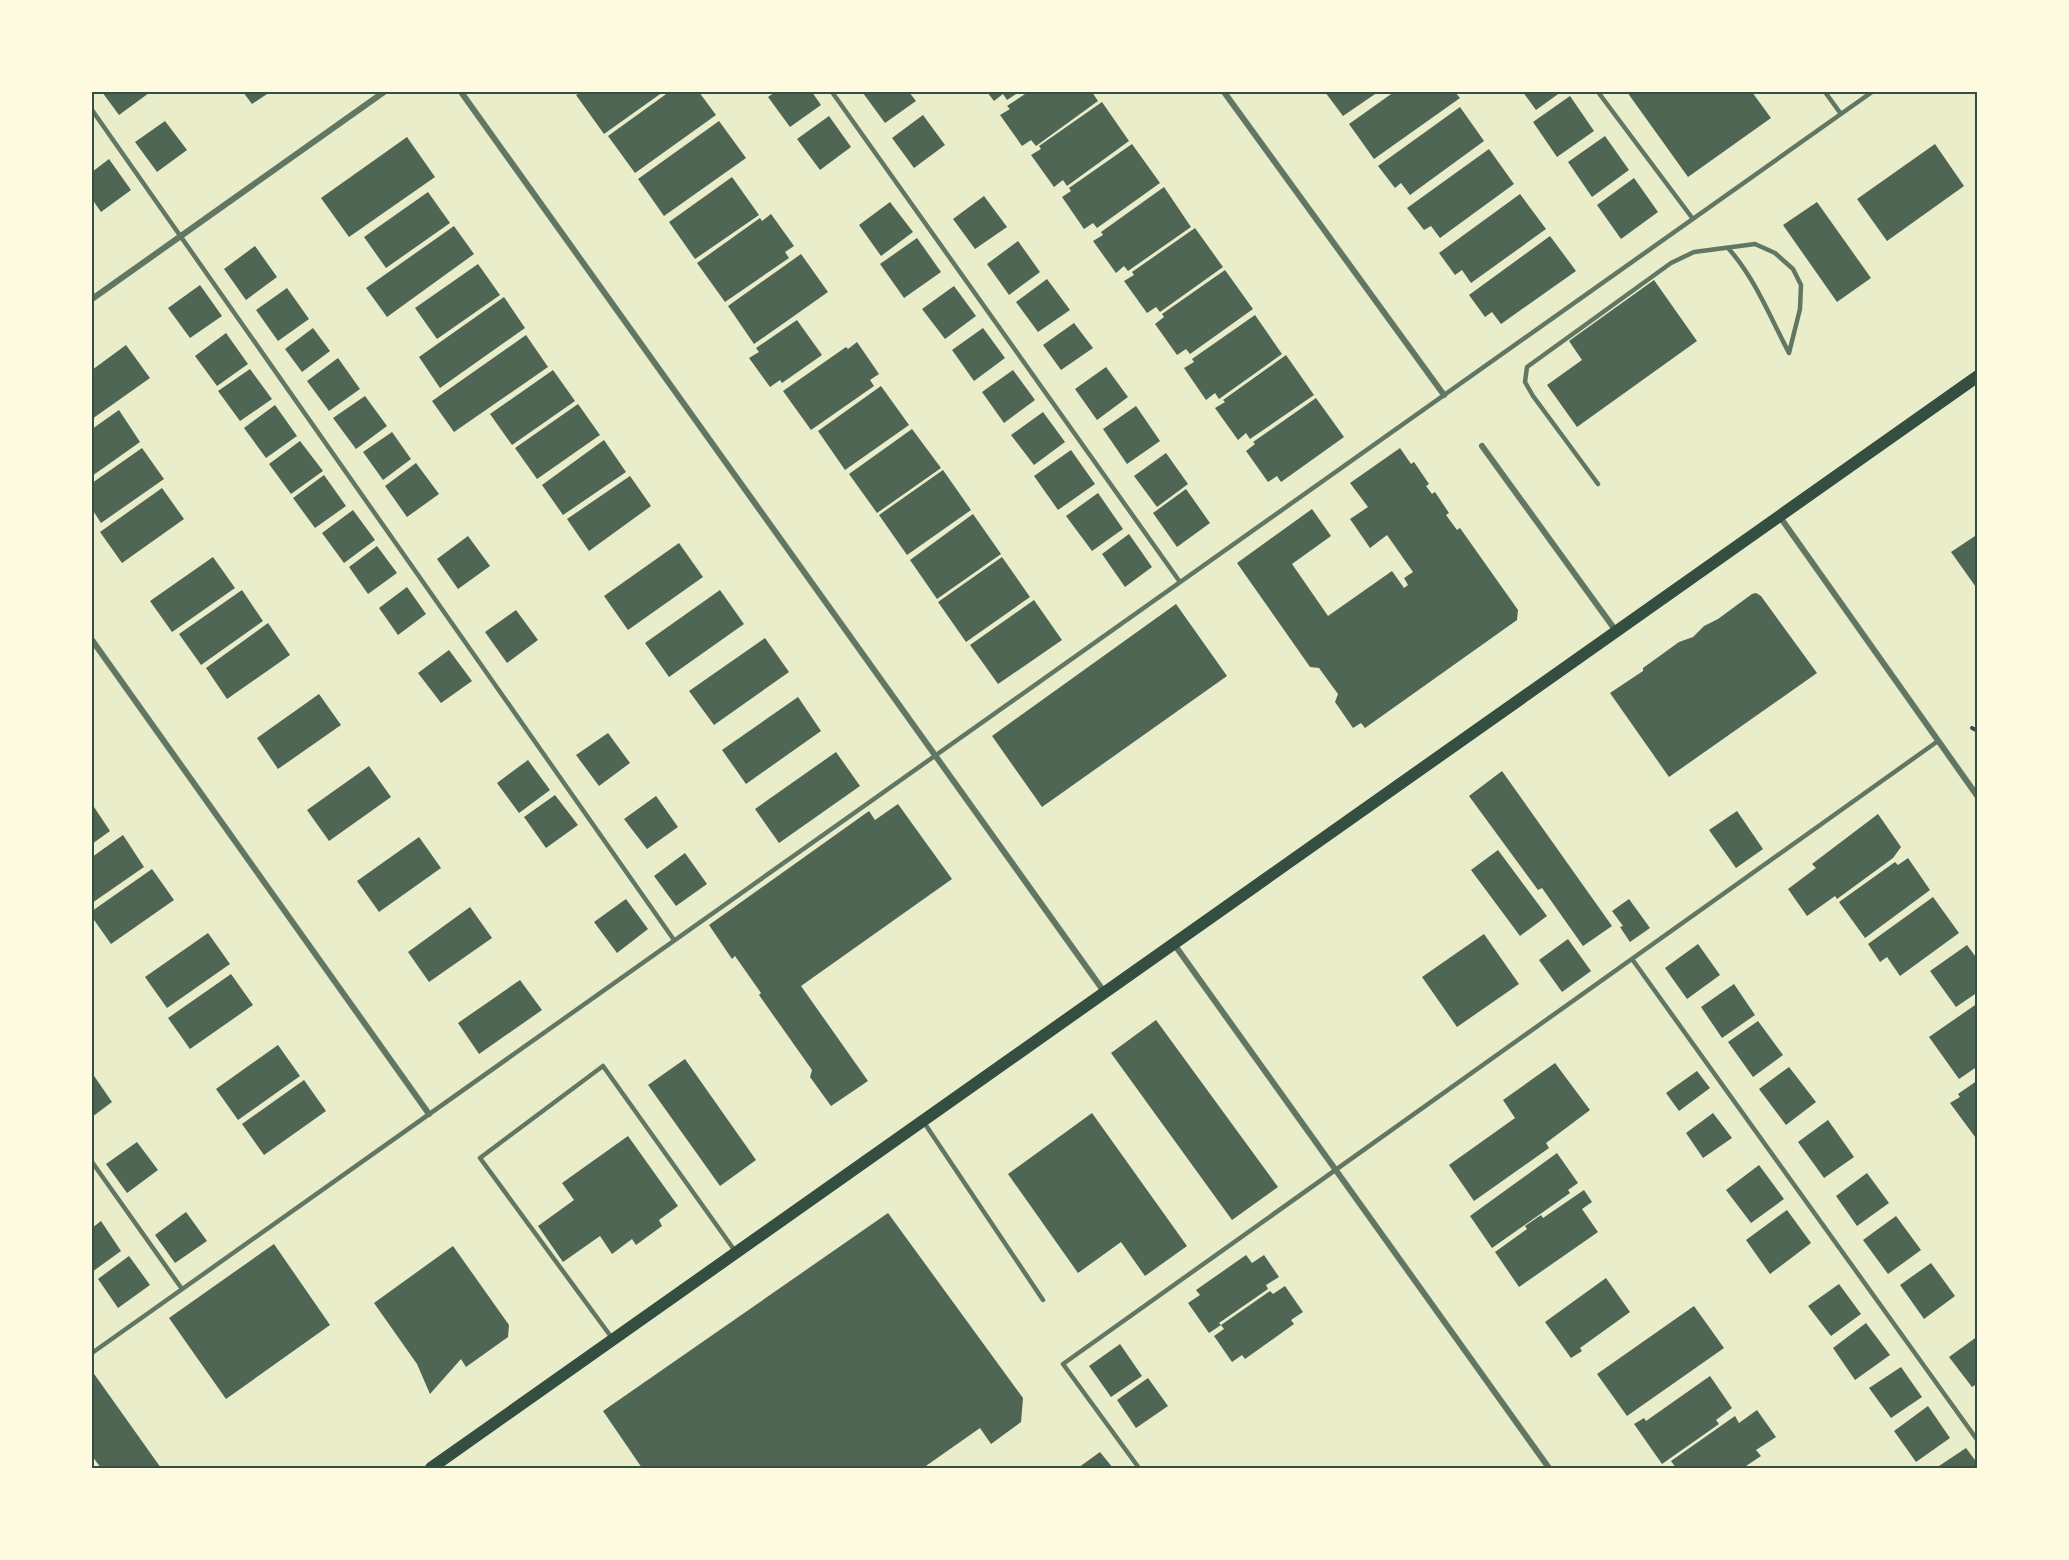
<svg xmlns="http://www.w3.org/2000/svg" width="2069" height="1560" font-family="'Nunito Sans',sans-serif">
  <style>
    .building { fill: #4f6655 }
    .lines { fill: none; stroke-linecap: round; stroke-linejoin: round }
    .path { stroke: #344e41; stroke-width: 4 }
    .service { stroke: #617663; stroke-width: 4.5 }
    .minor { stroke: #617663; stroke-width: 6 }
    .secondary { stroke: #344e41; stroke-width: 12 }
    .neatline { fill: none; stroke: #344e41; stroke-width: 2 }
  </style>
  <rect width="100%" height="100%" fill="#e9edc9"/>
  <path class="building" d="M102 92H148L149 93 119 115Z
    M243 92H270L252 104Z
    M582 92H663L604 134 576 95Z
    M669 92H699L716 115 635 173 608 136Z
    M775 92H812L821 105 790 127 768 97Z
    M865 92H909L916 101 885 123 863 93Z
    M987 92H1019L1007 100 1003 94 994 101Z
    M1028 92H1092L1098 101 1036 146 1031 140 1022 146 1000 115 1010 109 1007 106Z
    M1325 92H1378L1343 116Z
    M1394 92H1455L1460 98 1374 159 1349 124Z
    M1523 92H1561L1536 110Z
    M1627 92H1752L1771 118 1688 177Z
    M1570 96 1594 131 1557 157 1533 122Z
    M1102 102 1129 141 1067 186 1063 180 1054 187 1031 155 1041 149 1039 146Z
    M1460 107 1484 141 1410 195 1401 183 1395 188 1378 166Z
    M923 115 945 145 914 168 892 138Z
    M829 116 851 147 820 170 797 139Z
    M165 121 187 150 157 172 135 142Z
    M719 121 746 158 664 216 638 179Z
    M1605 136 1629 170 1592 197 1568 162Z
    M407 137 435 177 349 237 321 198Z
    M1132 144 1160 183 1097 228 1093 223 1084 229 1062 197 1071 191 1069 188Z
    M1935 144 1964 186 1887 241 1857 199Z
    M1489 149 1514 184 1440 238 1431 226 1424 230 1407 208Z
    M109 159 131 190 101 212 92 199V172Z
    M732 177 759 215 695 259 669 222Z
    M1634 178 1658 212 1621 239 1597 205Z
    M1164 187 1191 227 1128 271 1124 266 1116 273 1093 241 1103 235 1101 232Z
    M428 192 450 223 386 268 364 237Z
    M1520 194 1546 229 1471 283 1462 270 1455 275 1439 253Z
    M984 196 1007 227 975 249 953 219Z
    M890 202 913 232 881 256 859 225Z
    M1817 202 1871 278 1837 302 1783 225Z
    M771 214 794 246 785 252 789 258 725 302 697 263 760 218 762 221Z
    M454 226 474 254 387 317 366 288Z
    M1195 228 1223 267 1160 312 1156 307 1147 313 1124 281 1134 275 1132 272Z
    M1550 236 1576 271 1501 324 1492 312 1485 317 1469 295Z
    M917 238 941 272 904 298 880 264Z
    M1018 241 1040 272 1009 295 987 264Z
    M255 246 277 277 246 300 224 269Z
    M801 254 828 292 754 344 728 306Z
    M478 264 500 295 437 339 415 308Z
    M1225 270 1253 309 1190 354 1186 349 1177 355 1155 324 1164 317 1162 314Z
    M1047 279 1070 310 1038 332 1016 302Z
    M1654 280 1697 341 1577 427 1547 385 1582 360 1569 341Z
    M200 285 222 316 190 338 168 308Z
    M954 286 976 316 945 339 922 309Z
    M287 288 309 319 278 341 256 310Z
    M504 297 525 328 440 388 419 357Z
    M1255 315 1282 354 1219 399 1215 393 1206 400 1184 368 1194 362 1192 359Z
    M797 320 822 355 782 383 780 380 770 387 749 358 759 352 756 348Z
    M1074 323 1093 348 1061 370 1043 345Z
    M313 328 330 351 302 372 285 349Z
    M983 328 1005 358 974 381 952 350Z
    M226 333 248 364 217 386 195 356Z
    M526 335 548 367 454 432 432 401Z
    M857 342 879 374 870 380 874 386 811 430 783 391 846 347 848 349Z
    M126 345 150 378 92 419V370Z
    M1286 355 1314 395 1250 439 1246 433 1238 440 1215 408 1225 402 1223 400Z
    M338 358 360 389 329 411 307 381Z
    M1106 367 1128 397 1097 420 1075 389Z
    M250 369 272 399 240 421 218 391Z
    M553 370 575 401 512 445 490 414Z
    M1013 370 1035 400 1004 423 982 392Z
    M881 386 909 425 845 470 818 431Z
    M365 396 387 426 356 449 333 418Z
    M1316 398 1344 437 1281 482 1277 476 1268 482 1246 451 1255 444 1253 442Z
    M578 404 600 435 537 479 515 448Z
    M275 405 297 436 266 458 244 428Z
    M1136 406 1160 441 1127 464 1103 429Z
    M119 410 140 442 92 476V429Z
    M1043 412 1065 442 1034 465 1011 435Z
    M912 429 941 468 877 513 849 474Z
    M392 432 411 459 383 480 363 452Z
    M604 440 626 472 563 515 542 485Z
    M300 441 323 471 291 494 269 464Z
    M142 448 164 479 101 523 92 509V483Z
    M1400 448 1411 464 1414 462 1429 484 1426 486 1432 494 1435 492 1449 513 1446 515 1457 530 1460 528 1518 610 1517 620 1365 728 1361 723 1353 728 1335 702 1338 694 1319 668 1310 667 1237 563 1312 509 1331 536 1292 564 1328 616 1392 571 1404 588 1408 585 1404 578 1413 572 1387 535 1370 548 1350 519 1368 507 1350 483Z
    M1071 450 1095 484 1058 510 1034 476Z
    M1166 453 1188 484 1157 507 1134 476Z
    M416 463 439 494 407 517 385 486Z
    M943 470 971 510 907 555 879 515Z
    M324 475 346 506 315 528 293 498Z
    M630 476 651 506 589 551 567 519Z
    M162 488 184 519 122 563 100 532Z
    M1186 489 1210 523 1177 547 1153 513Z
    M1098 493 1123 529 1092 551 1066 516Z
    M353 510 375 540 344 563 322 533Z
    M973 514 1001 554 937 599 910 560Z
    M1129 534 1152 567 1125 587 1102 554Z
    M1978 534V590L1951 552Z
    M468 536 490 566 458 589 437 559Z
    M679 543 703 577 628 630 604 596Z
    M377 546 397 573 368 594 349 567Z
    M213 557 235 588 172 632 150 601Z
    M1002 557 1030 597 966 642 938 602Z
    M407 587 426 614 398 635 379 608Z
    M242 590 263 621 201 665 179 634Z
    M720 590 744 624 669 677 645 643Z
    M1756 593 1761 596 1817 673 1669 777 1610 693 1643 671V668L1679 642 1693 637 1704 626 1718 619 1752 594Z
    M1034 600 1062 640 998 684 970 645Z
    M1176 604 1227 676 1042 807 992 736Z
    M516 610 538 640 507 663 485 632Z
    M268 623 290 655 227 699 206 668Z
    M765 638 789 672 714 725 689 691Z
    M449 650 472 681 441 703 418 673Z
    M319 694 341 725 278 769 257 738Z
    M798 697 821 731 746 784 722 750Z
    M608 733 630 763 599 786 576 755Z
    M836 752 860 786 779 843 755 809Z
    M528 760 550 790 519 813 497 783Z
    M369 766 391 797 329 841 307 810Z
    M1502 771 1612 926 1583 946 1542 888 1538 890 1469 796Z
    M555 795 578 825 546 848 524 817Z
    M656 796 678 827 647 849 624 819Z
    M92 804 110 831 92 844Z
    M898 804 952 879 801 986 868 1081 831 1106 810 1077 812 1070 759 995 761 993 735 956 732 959 709 925 869 811 875 820Z
    M1737 811 1763 849 1736 868 1709 830Z
    M1878 814 1901 847 1893 858 1837 899 1835 896 1807 916 1788 889 1816 868 1812 864Z
    M123 835 144 867 92 903V857Z
    M419 837 441 868 379 912 357 881Z
    M1498 850 1547 916 1520 936 1471 870Z
    M685 853 707 884 676 906 654 876Z
    M1908 858 1930 890 1865 938 1839 902 1895 862 1898 865Z
    M152 869 174 900 111 944 92 917V911Z
    M1933 897 1959 933 1900 976 1887 957 1880 962 1868 944Z
    M626 899 648 929 617 953 594 922Z
    M1629 899 1650 928 1630 942 1620 927 1623 926 1612 911Z
    M470 907 492 938 429 982 408 952Z
    M208 933 230 964 167 1008 145 977Z
    M1484 934 1519 984 1457 1027 1422 977Z
    M1568 939 1591 971 1562 992 1539 960Z
    M1698 944 1720 975 1687 999 1665 968Z
    M1967 945 1978 960V992L1956 1007 1930 971Z
    M231 974 253 1005 190 1049 168 1018Z
    M520 980 542 1010 479 1054 458 1023Z
    M1734 984 1755 1015 1722 1038 1701 1007Z
    M1978 1003V1066L1959 1079 1929 1037Z
    M1156 1020 1278 1187 1232 1220 1111 1053Z
    M1758 1021 1783 1055 1753 1077 1728 1042Z
    M278 1045 300 1076 238 1120 216 1089Z
    M685 1059 756 1160 720 1186 648 1085Z
    M1555 1063 1590 1110 1546 1143 1549 1148 1474 1201 1449 1165 1515 1118 1503 1100Z
    M1789 1067 1816 1102 1786 1125 1759 1089Z
    M1697 1071 1710 1088 1679 1111 1666 1093Z
    M92 1073 112 1102 92 1117Z
    M304 1080 326 1111 264 1155 242 1124Z
    M1978 1080V1141L1950 1103 1960 1097 1958 1094Z
    M1092 1113 1187 1246 1145 1276 1121 1242 1078 1273 1008 1174Z
    M1713 1113 1732 1138 1703 1158 1686 1133Z
    M1828 1120 1854 1157 1824 1178 1798 1142Z
    M628 1136 678 1206 659 1220 662 1226 636 1245 632 1239 612 1254 600 1236 563 1262 538 1226 574 1200 562 1183Z
    M137 1142 158 1170 127 1193 106 1164Z
    M1557 1153 1578 1183 1568 1190 1570 1193 1492 1248 1470 1216Z
    M1759 1165 1784 1199 1751 1223 1726 1190Z
    M1867 1173 1889 1203 1857 1226 1836 1196Z
    M1584 1190 1592 1202 1582 1209 1598 1232 1519 1287 1495 1252 1527 1229 1525 1226 1541 1215 1543 1218Z
    M1787 1210 1811 1243 1770 1274 1746 1240Z
    M186 1212 207 1241 175 1263 155 1235Z
    M888 1213 1023 1398 1021 1422 991 1444 980 1428 923 1468H642L603 1411Z
    M1896 1216 1921 1250 1888 1274 1863 1240Z
    M101 1221 121 1251 92 1272V1228Z
    M274 1244 330 1325 226 1399 169 1318Z
    M453 1246 509 1325 508 1337 466 1367 461 1359 430 1394 417 1364 374 1303Z
    M1246 1255 1252 1263 1264 1255 1279 1277 1266 1285 1268 1289 1219 1323 1221 1325 1209 1333 1188 1303 1200 1295 1196 1290Z
    M129 1256 150 1285 118 1308 98 1279Z
    M1931 1263 1955 1296 1924 1319 1900 1285Z
    M1606 1278 1630 1312 1580 1348 1582 1351 1571 1358 1545 1322Z
    M1839 1284 1861 1314 1831 1336 1808 1306Z
    M1285 1286 1303 1312 1291 1320 1294 1324 1245 1359 1242 1355 1232 1362 1214 1336 1224 1329 1221 1325 1270 1291 1273 1294Z
    M1694 1306 1724 1348 1627 1416 1597 1374Z
    M1866 1323 1890 1355 1855 1380 1833 1348Z
    M1978 1336V1383L1972 1387 1949 1357Z
    M1120 1344 1142 1376 1111 1397 1089 1366Z
    M1901 1367 1922 1397 1891 1418 1869 1388Z
    M92 1371 161 1468H101L92 1456Z
    M1710 1376 1732 1408 1716 1420 1719 1424 1662 1464 1634 1424 1644 1418 1646 1421Z
    M1148 1378 1168 1406 1136 1428 1117 1400Z
    M1928 1406 1950 1438 1916 1462 1894 1431Z
    M1757 1410 1776 1437 1756 1450 1761 1456 1743 1468H1676L1671 1461 1735 1416 1739 1423Z
    M1966 1448 1978 1464V1468H1936Z
    M1100 1452 1113 1468H1078Z"/>
  <g class="lines">
    <path class="path" d="M1972 728 1978 731"/>
    <path class="service" d="M832 92 1180 582
      M1598 92 1693 219
      M1825 92 1841 114
      M92 110 674 940
      M1728 248C1755 278 1770 317 1789 353
      M1598 484 1533 396 1525 382 1527 367 1671 263 1694 252 1755 244 1775 253 1793 269 1801 285 1800 309 1789 353
      M1632 959 1978 1441
      M923 1121 1043 1300
      M92 1162 182 1289
      M612 1338 480 1158 603 1066 735 1251
      M92 1353 1872 92
      M1139 1468 1063 1364 1938 741"/>
    <path class="minor" d="M461 92 1105 993
      M1224 92 1444 395
      M92 299 384 92
      M1482 446 1616 631
      M1780 517 1978 797
      M92 640 429 1114
      M1174 944 1549 1468"/>
    <path class="secondary" d="M431 1468 1978 376"/>
  </g>
  <rect width="2069" height="1560" fill="none" stroke="#fefae0" stroke-width="186"/>
  <rect x="93" y="93" width="1883" height="1374" class="neatline"/>
</svg>
